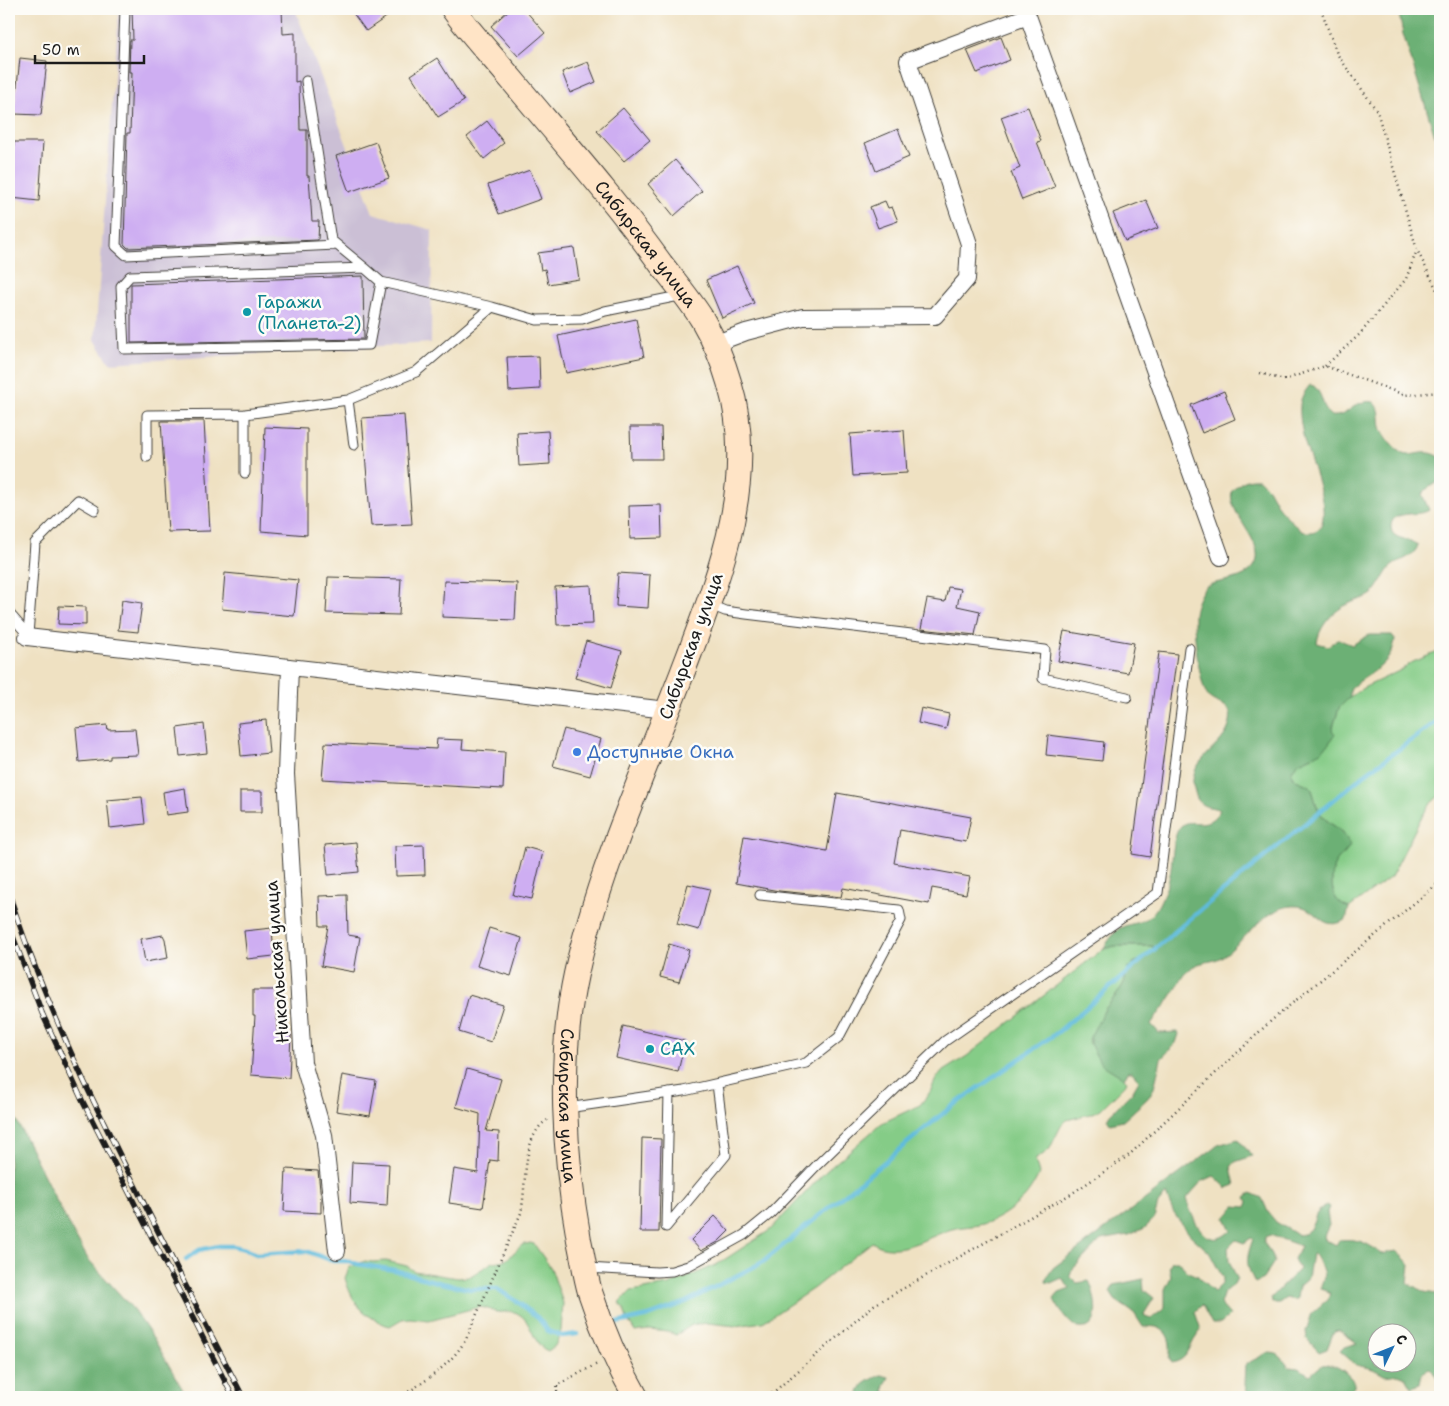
<svg xmlns="http://www.w3.org/2000/svg" width="1449" height="1406" font-family="'Shantell Sans',sans-serif">
  <style>
    .industrial { fill: #cbbfd5 }
    .green { fill: #85cc87; stroke: #507452 }
    .forest { fill: #6cb074; stroke: #446648; fill-rule: evenodd }
    .lines { fill: none; stroke-linecap: round; stroke-linejoin: round }
    .stream { stroke: #5ebbdc; stroke-width: 4.5 }
    .building { fill: #ceaef2 }
    .lane-casing { stroke: #3c3a35; stroke-width: 11 }
    .street-casing { stroke: #3c3a35; stroke-width: 18 }
    .secondary-casing { stroke: #3c3a35; stroke-width: 26 }
    .path { stroke: #3c3a35; stroke-width: 2.5; stroke-dasharray: 1 4; stroke-linecap: butt }
    .lane { stroke: #fff; stroke-width: 9 }
    .street { stroke: #fff; stroke-width: 16 }
    .secondary { stroke: #ffe4c6; stroke-width: 24 }
    .rail-casing { stroke: #1c1c1c; stroke-width: 5.5 }
    .rail { stroke: #fdfcf7; stroke-width: 4; stroke-dasharray: 11; stroke-linecap: butt }
    .culture-dot { fill: #0f9aa8; stroke: #fdfcf7; stroke-width: 2 }
    .shop-dot { fill: #3f7fe0; stroke: #fdfcf7; stroke-width: 2 }
    .labels { text-anchor: middle; dominant-baseline: central; stroke-width: 5; stroke-linejoin: round; paint-order: stroke }
    .street-label { font-size: 18px; fill: #1c1c1c; stroke: #fdfcf7 }
    .culture-label { font-size: 18px; fill: #0d838f; stroke: #fdfcf7; text-anchor: start }
    .shop-label { font-size: 18px; fill: #366cbe; stroke: #fdfcf7; text-anchor: start }
  </style>
  <rect width="100%" height="100%" fill="#fdfcf7"/>
  <filter id="ink" filterUnits="userSpaceOnUse"><feTurbulence type="fractalNoise" baseFrequency=".02" numOctaves="2"/><feDisplacementMap in="SourceGraphic" scale="10" xChannelSelector="R" yChannelSelector="G"/><feConvolveMatrix kernelMatrix="1 2 1 2 8 2 1 2 1" color-interpolation-filters="sRGB"/></filter>
  <filter id="wash" filterUnits="userSpaceOnUse"><feTurbulence type="fractalNoise" baseFrequency=".0096" numOctaves="4" result="noise"/><feDisplacementMap in="SourceGraphic" scale="20" xChannelSelector="R" yChannelSelector="G"/><feGaussianBlur stdDeviation="1.12" result="paint"/><feColorMatrix in="noise" values="0 0 0 0 0 0 0 0 0 0 0 0 0 0 0 0 0 1.4 0 .05"/><feComposite in="paint" operator="in"/></filter>
  <g filter="url(#wash)">
    <rect width="100%" height="100%" fill="#efe1c2"/>
    <path class="industrial" d="M119 9H295L373 213 432 230 431 343 110 363 95 340Z"/>
    <path class="green" d="M1440 651V795L1430 804 1421 818 1391 877 1349 908C1335 903 1332 893 1332 879 1333 874 1332 868 1335 863 1337 859 1343 856 1346 852L1343 832C1333 825 1321 818 1317 806 1314 799 1314 793 1310 786L1296 780 1291 774 1293 767 1299 762 1319 753 1332 730 1339 708 1350 697 1363 688 1399 671 1413 662Z
      M1115 946H1153V950L1144 958 1133 963 1128 968 1124 983 1118 993 1105 1009 1089 1040 1097 1057 1124 1078 1127 1081 1125 1085 1101 1109 1090 1114 1067 1120 1061 1126 1049 1150 1035 1160 1039 1174C1033 1186 1027 1197 1016 1205 1007 1213 994 1221 983 1224 973 1227 962 1226 952 1229 929 1236 896 1259 872 1242L814 1288 763 1322 736 1326 708 1323 692 1325 676 1335 668 1332 649 1330 635 1332 626 1317 624 1309 619 1303 631 1291 669 1285 716 1265 770 1230 825 1172 882 1123 920 1105 930 1092 936 1079 943 1071 967 1056 1103 949Z
      M530 1243 534 1244 551 1268 563 1303 561 1331 555 1346 548 1351C532 1346 533 1320 517 1313 511 1310 504 1313 497 1312 491 1311 486 1307 479 1307L429 1320 410 1318 402 1319 390 1326 386 1325C363 1315 352 1303 345 1278L349 1268 365 1261 372 1262 386 1261 407 1266 414 1271 458 1278 469 1277 493 1262 506 1260 522 1245Z"/>
    <path class="forest" d="M1398 9H1440V146L1437 143 1403 34Z
      M1310 385 1314 386C1325 397 1321 408 1331 416 1350 418 1353 398 1374 402 1382 409 1379 417 1381 427 1383 434 1396 451 1403 454 1413 458 1424 447 1440 457V481L1428 488 1422 494 1429 510C1420 517 1392 509 1391 526 1391 537 1399 537 1407 540 1411 541 1414 543 1418 545 1415 557 1401 559 1392 566 1383 574 1381 587 1372 594 1365 599 1357 600 1350 603 1334 610 1319 626 1317 643L1328 646 1338 639 1352 645 1369 635H1392L1395 639C1392 666 1370 672 1352 687L1350 691V697L1339 708 1332 730 1335 734C1331 741 1325 749 1319 753 1308 759 1295 760 1291 774L1296 780 1310 786C1315 795 1315 805 1320 813 1331 828 1342 826 1350 845 1346 853 1339 857 1335 864 1332 869 1333 874 1332 880 1332 893 1335 903 1349 908L1346 920C1321 933 1318 908 1298 906 1268 903 1245 941 1223 956 1212 964 1198 960 1189 970 1182 977 1179 985 1174 992 1167 1003 1159 1013 1151 1024L1159 1033 1178 1032 1179 1034 1176 1043 1161 1059 1154 1088 1148 1098 1123 1121 1110 1124 1107 1119 1110 1114 1132 1092 1139 1080 1132 1072H1128L1124 1078 1101 1064 1090 1044V1037L1105 1009 1118 993 1124 983 1128 968 1133 963 1144 958 1153 950V946H1115L1103 949C1108 942 1113 933 1120 928 1126 925 1132 924 1139 922 1152 918 1158 908 1163 895 1166 889 1169 881 1170 874 1173 861 1172 834 1181 826 1191 816 1206 833 1220 810 1215 807 1208 808 1203 805 1198 802 1196 797 1195 792 1183 760 1226 749 1230 722 1234 700 1212 707 1206 693 1199 679 1193 630 1194 614 1195 605 1200 593 1206 586 1218 581 1232 581 1244 575 1282 553 1225 517 1232 491 1240 482 1247 478 1259 479L1268 488 1279 508 1301 531C1347 543 1308 457 1304 440 1302 429 1299 417 1300 406 1300 398 1305 391 1310 385Z
      M9 1105 66 1220 88 1259 133 1309 154 1339 187 1397H9Z
      M1238 1139 1252 1156 1235 1162 1231 1167 1235 1185 1227 1188 1214 1176 1201 1182 1186 1199C1193 1218 1206 1255 1231 1230L1225 1218 1235 1206 1246 1207 1248 1202 1246 1197 1251 1193 1262 1198 1268 1212 1276 1222 1298 1235 1304 1234 1310 1229 1317 1213 1326 1205 1329 1207 1327 1212 1329 1225 1324 1236 1325 1239 1336 1245 1339 1240C1359 1238 1367 1243 1382 1254L1396 1251 1410 1264 1408 1283 1424 1292 1436 1294 1440 1290V1383L1435 1374 1429 1368 1422 1373 1420 1384 1412 1387 1406 1377 1398 1374 1386 1376 1373 1369 1356 1365 1340 1351 1344 1347 1357 1343 1339 1330 1334 1331 1327 1349 1319 1352 1307 1339 1306 1331 1312 1313 1328 1299 1330 1293 1320 1288C1328 1273 1322 1269 1314 1254H1312L1308 1278 1299 1286 1297 1298 1294 1300 1286 1298 1279 1303H1272L1271 1298 1299 1269 1294 1259 1301 1246 1270 1235 1265 1237 1264 1243 1272 1254 1274 1262 1263 1279 1255 1283C1245 1263 1246 1259 1253 1239L1251 1238 1244 1243 1236 1240 1228 1248 1229 1261 1237 1278 1234 1284 1224 1292 1220 1304 1230 1315 1221 1324H1212L1202 1305 1195 1312 1201 1330C1198 1335 1194 1339 1192 1344 1187 1354 1185 1360 1172 1363L1169 1358C1172 1346 1170 1331 1156 1327 1152 1326 1147 1327 1143 1327L1134 1313 1115 1300 1110 1292 1114 1285 1143 1279 1144 1290 1154 1298 1144 1314 1145 1317 1151 1319 1165 1308V1289L1171 1277 1169 1266 1172 1261H1178L1187 1271 1198 1276 1214 1292 1222 1284 1223 1278 1209 1252 1190 1235 1173 1212 1166 1194 1158 1204 1154 1219 1145 1228 1129 1235 1101 1240 1072 1270 1070 1276 1077 1283 1089 1281C1095 1292 1104 1332 1079 1328 1071 1327 1057 1307 1054 1299L1059 1293 1070 1289 1062 1278 1051 1283 1046 1282 1047 1277 1053 1268 1218 1145ZM1376 1334H1406V1364H1376Z
      M1267 1353C1282 1353 1280 1357 1289 1367L1298 1368 1310 1375 1322 1365C1336 1363 1346 1371 1354 1382V1387L1344 1397H1249L1245 1385 1246 1364Z
      M881 1375 889 1377 885 1385 884 1391 887 1393H895L897 1397H859C857 1385 872 1379 881 1375Z"/>
    <g class="lines">
      <path class="stream" d="M186 1259 199 1250 219 1246H233L245 1249 256 1254 306 1251 333 1261H350L357 1264 394 1270 441 1283 470 1289H497L515 1300 538 1318 548 1331 562 1336 577 1334
        M617 1323 649 1316 686 1302 763 1262 951 1107 1058 1032 1205 906 1364 775 1440 719"/>
    </g>
    <g id="blocks">
      <path class="building" d="M132 9H282L283 34 295 33V82L299 81 300 130H307V176H309L312 221H319L318 240 128 248 124 244 127 133H130L132 72H129L130 40H133Z
        M350 9H398L366 31Z
        M510 9H524L545 33 518 56 491 26Z
        M1001 37 1010 60 977 73 967 50Z
        M20 58 47 61 41 115 14 114Z
        M437 58 464 101 438 117 411 75Z
        M588 62 596 82 570 93 562 72Z
        M1028 107 1041 141 1037 142 1055 187 1022 200 1011 172 1020 168 1001 117Z
        M623 108 650 140 624 161 597 131Z
        M487 121 504 143 484 159 467 137Z
        M898 129 909 157 876 171 865 143Z
        M14 142H43L39 201 11 198Z
        M376 142 389 178 349 192 336 156Z
        M675 160 702 191 674 216 648 184Z
        M530 170 541 199 499 214 488 185Z
        M1146 200 1158 228 1125 241 1113 213Z
        M885 201 888 208 892 207 898 221 878 228 870 207Z
        M574 248 579 279 548 284 545 269 541 270 538 253Z
        M737 266 754 303 722 318 706 280Z
        M363 276 364 339 131 343V284Z
        M636 319 644 357 566 373 558 336Z
        M539 356 540 389 509 391 507 357Z
        M1224 391 1235 419 1202 433 1191 405Z
        M404 415 412 524 371 526 362 418Z
        M161 421H204L210 531 168 532Z
        M265 427 307 429V535L261 531Z
        M630 427H661L662 459H631Z
        M904 430 907 473 853 476 850 434Z
        M548 431 550 464 519 466 517 433Z
        M661 505 662 538 630 539 629 506Z
        M225 573 298 580 294 616 222 609Z
        M618 573 650 575 648 608 616 606Z
        M328 577 401 579 399 615 326 613Z
        M444 581 517 583 515 620 442 617Z
        M591 585 593 624 557 625 555 587Z
        M948 587 961 589 957 606 980 611 975 635 921 629 927 599 945 602Z
        M122 600 142 603 138 632 118 630Z
        M59 606 86 607V625L58 624Z
        M1064 631 1134 643 1128 673 1058 661Z
        M586 641 622 651 611 688 575 678Z
        M1159 652 1177 654 1150 857 1132 854Z
        M921 708 949 714 946 729 918 723Z
        M266 720 269 753 241 756 238 723Z
        M204 724 207 753 180 756 177 728Z
        M107 725 108 730 135 729 138 755 110 756V759L79 762 76 728Z
        M564 729 601 739 590 776 553 766Z
        M1048 735 1104 742 1102 761 1046 755Z
        M437 739 463 740 462 749 505 752 503 789 322 779 325 743 436 749Z
        M185 788 188 812 166 815 163 792Z
        M240 791H262V812H240Z
        M837 793 971 817 966 842 900 830 894 863 970 877 966 894 932 888 929 904 843 888 841 897 779 891 736 883 744 836 827 851Z
        M142 797 145 824 110 828 107 800Z
        M356 842 359 872 328 875 325 845Z
        M424 845 425 875 396 876 395 846Z
        M525 847 543 852 532 899 513 895Z
        M688 884 710 889 699 930 677 924Z
        M347 895 348 935 360 937 354 972 321 966 328 926H320L319 896Z
        M272 928 274 956 247 959 244 931Z
        M489 928 522 938 511 976 477 966Z
        M163 935 165 939 168 958 145 962 141 939Z
        M669 944 689 950 679 982 660 977Z
        M253 990H277V1034L291 1035 289 1078 251 1075 255 1016H253Z
        M469 995 503 1005 491 1042 459 1032Z
        M623 1026 685 1041 678 1072 616 1058Z
        M467 1069 501 1079 486 1131 499 1132 498 1161 490 1160 483 1208 449 1203 454 1169 478 1173 480 1114 456 1107Z
        M342 1075 376 1081 370 1116 336 1111Z
        M642 1138 661 1139 659 1232H640Z
        M352 1162 389 1164 387 1206 350 1203Z
        M286 1169 318 1171 321 1199V1213L284 1211Z
        M715 1216 729 1231 718 1242 701 1251 691 1240Z"/>
    </g>
  </g>
  <g filter="url(#ink)">
    <use href="#blocks" fill-opacity="0" stroke="#3c3a35" stroke-width="1"/>
    <g class="lines">
      <g class="lane-casing">
        <path id="lane" d="M125 9 116 246 126 255 336 245
          M306 81 331 240 365 268
          M381 282 365 268 130 276 121 286 124 349 369 345 381 282 492 307
          M348 400 354 445
          M245 414V473
          M147 457V415L245 414 348 400 416 372 492 307 537 320 582 319 605 311 684 295
          M708 604 725 611 746 614 1045 650 1043 678 1127 697
          M9 613 28 635 27 637
          M28 635 35 543 78 500 95 510
          M669 1093 666 1227 726 1155 717 1084
          M567 1108 684 1091 806 1063 839 1037 901 920 899 910 760 895
          M587 1268 657 1272 672 1271 688 1266 744 1235 771 1213 817 1165 945 1041 1158 893 1189 648"/>
      </g>
      <g class="street-casing">
        <path id="street" d="M714 344 746 332 803 317 935 316 967 279 969 244 908 61 1028 16 1221 557
          M27 637 667 710
          M290 667 286 774 303 1063 324 1135 337 1251"/>
      </g>
      <g class="secondary-casing">
        <g id="secondary">
          <path id="s1" d="M453 9C471 34 492 56 512 80 562 140 615 200 661 264 675 282 690 300 702 319 713 338 723 361 729 382 759 481 718 579 683 671 645 770 599 870 576 974 558 1056 564 1157 579 1240 583 1257 585 1275 590 1292 602 1329 617 1364 636 1397"/>
        </g>
      </g>
      <path class="path" d="M1321 9 1337 54 1377 111 1417 250 1440 296
        M1325 366 1359 335 1406 279 1417 250
        M1260 373 1284 380 1325 366 1405 395 1440 392
        M400 1397C426 1381 451 1365 466 1339L521 1213C527 1186 521 1137 547 1120
        M557 1397V1385L599 1363
        M768 1397 874 1305 1071 1194 1128 1156 1272 1020 1440 882"/>
      <use href="#lane" class="lane"/>
      <use href="#street" class="street"/>
      <use href="#secondary" class="secondary"/>
      <g class="rail-casing">
        <path id="rail" d="M9 893C29 957 55 1018 83 1079 134 1187 189 1292 243 1397
          M9 926 42 1013 82 1100 233 1397"/>
      </g>
      <use href="#rail" class="rail"/>
    </g>
  </g>
  <g class="culture-dot">
    <circle cx="247" cy="312" r="5"/>
    <circle cx="650" cy="1049" r="5"/>
  </g>
  <circle class="shop-dot" cx="577" cy="752" r="5"/>
  <g class="labels">
    <g class="street-label">
      <text stroke="none"><textPath href="#s1" startOffset="304">Сибирская улица</textPath></text>
      <text transform="translate(691 646) rotate(-70)">Сибирская улица</text>
      <text transform="translate(277 962) rotate(-94)">Никольская улица</text>
      <text stroke="none"><textPath href="#s1" startOffset="1219">Сибирская улица</textPath></text>
    </g>
    <g class="culture-label">
      <text x="257" y="302">Гаражи<tspan x="257" dy="21">(Планета-2)</tspan></text>
      <text x="660" y="1049">САХ</text>
    </g>
    <g class="shop-label">
      <text x="587" y="752">Доступные Окна</text>
    </g>
  </g>
  <rect width="1449" height="1406" fill="none" stroke="#fdfcf7" stroke-width="30"/>
  <g transform="translate(1392 1348) rotate(47)"><circle r="24" fill="#fdfcf7" stroke="#a3a29f"/>
  <path d="M0-4L9 19L0 12L-9 19Z" fill="#1f6fb2"/>
  <text y="-8" font-size="14" font-weight="bold" text-anchor="middle" fill="#1c1c1c">С</text>
  </g>
  <path d="M35 55v8h109v-8" fill="none" stroke="#1c1c1c" stroke-width="2.5"/>
  <text x="42" y="55" font-size="15" fill="#1c1c1c" stroke="#fdfcf7" stroke-width="4" paint-order="stroke">50 m</text>
</svg>
